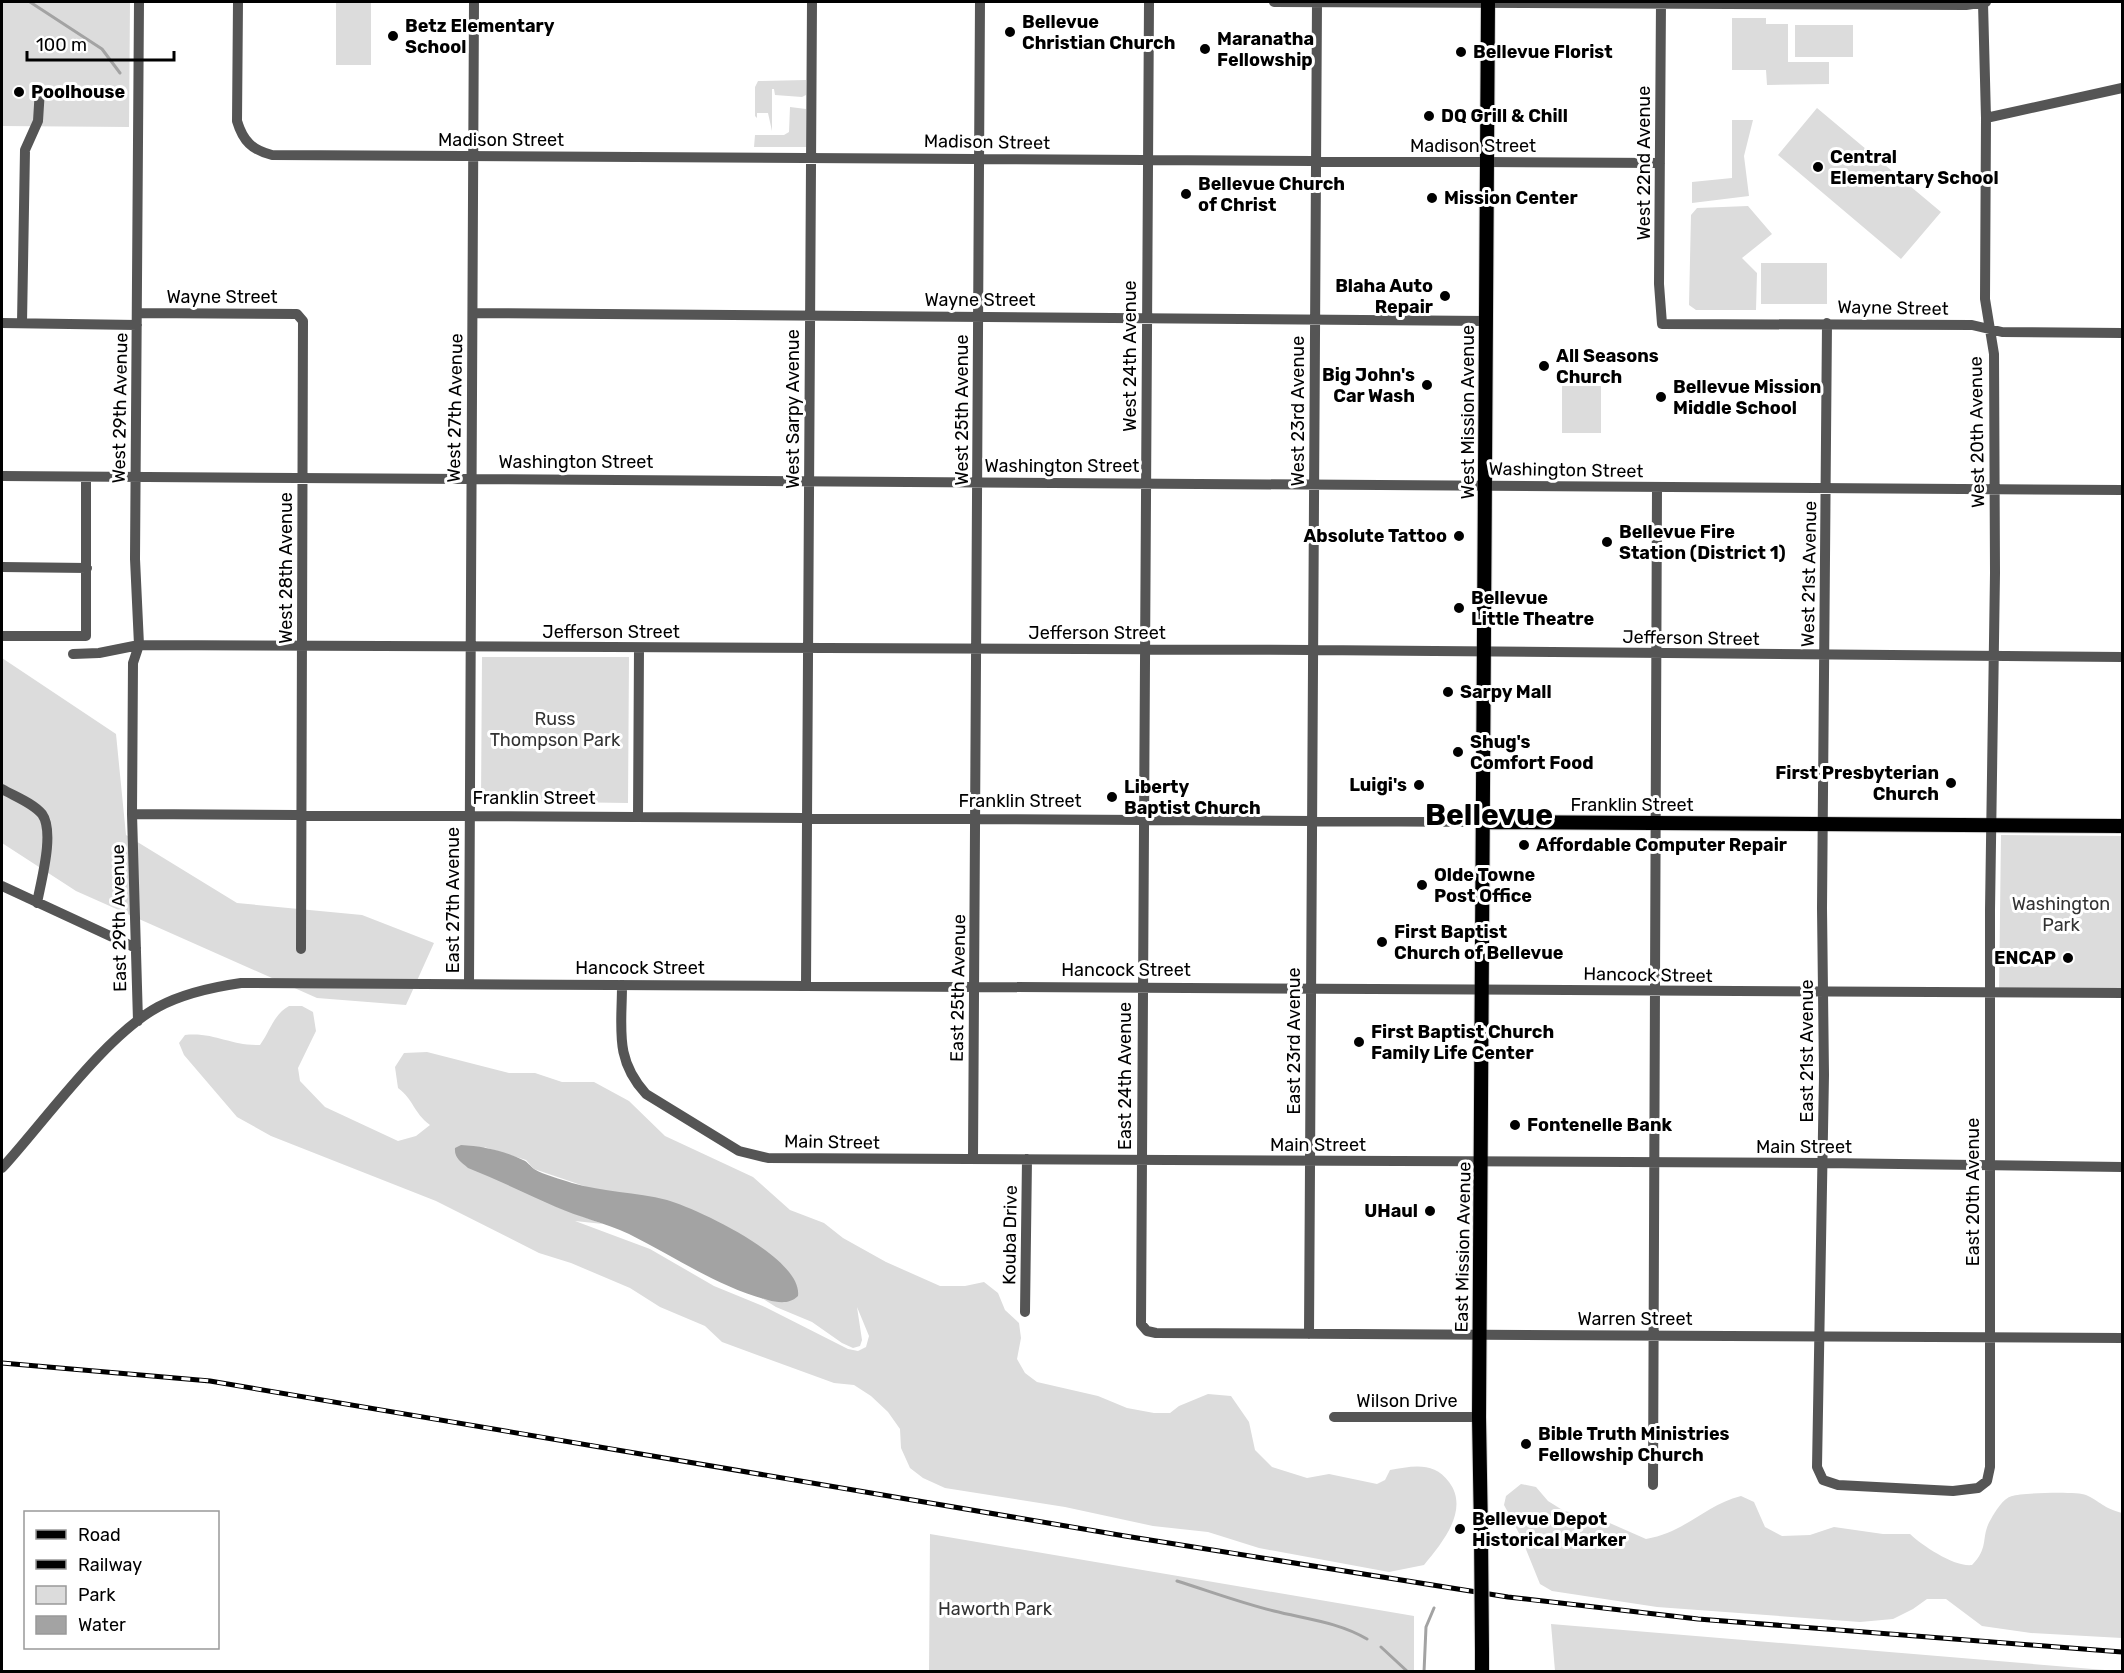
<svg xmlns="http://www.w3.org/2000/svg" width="2124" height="1673" font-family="Rubik,sans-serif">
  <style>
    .green { fill: #dcdcdc; fill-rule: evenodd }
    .water { fill: #a3a3a3 }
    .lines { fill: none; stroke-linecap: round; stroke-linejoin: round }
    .stream { stroke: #a3a3a3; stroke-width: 3 }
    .major-casing { stroke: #dbdbdb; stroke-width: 16 }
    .minor { stroke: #555; stroke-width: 10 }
    .major { stroke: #000; stroke-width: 14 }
    .rail-casing { stroke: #000; stroke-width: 5 }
    .rail { stroke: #fff; stroke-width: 3; stroke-dasharray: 9; stroke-linecap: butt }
    .major-bridge-casing { stroke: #dbdbdb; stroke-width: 16; stroke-linecap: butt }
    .major-bridge { stroke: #000; stroke-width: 14 }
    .poi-dot { fill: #000; stroke: #fff; stroke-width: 2 }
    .labels { text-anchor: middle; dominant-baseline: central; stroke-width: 6; stroke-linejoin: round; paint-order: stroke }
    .poi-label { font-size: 18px; font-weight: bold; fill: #000; stroke: #fff; text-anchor: start }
    .street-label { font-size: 18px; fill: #000; stroke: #fff }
    .park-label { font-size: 18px; fill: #333; stroke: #fff }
    .town-label { font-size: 30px; font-weight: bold; fill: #000; stroke: #fff }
  </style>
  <rect width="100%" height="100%" fill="#fff"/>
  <path class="green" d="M2 2H130L129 127 2 126Z
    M336 2H371V65H336Z
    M1732 18H1766V24H1788V62H1829V84L1767 85 1766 70H1732Z
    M1795 25H1853V57H1795Z
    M806 80V95L802 97 775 95 774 89H772V131L768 113H757V118L755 116V87L758 81Z
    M790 107 806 109V147H754L755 135H784L789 132Z
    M1817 108 1941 212 1901 259 1778 155Z
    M1732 120H1753L1744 156 1749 196 1692 203V182L1732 178Z
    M1748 206 1772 234 1742 258 1757 273 1756 310H1696L1689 305 1691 215 1697 208Z
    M1761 263H1827V304H1761Z
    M1562 386H1601V433H1562Z
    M482 657H629L628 803 481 801Z
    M2 658 116 734 126 835 237 903 362 915 434 943 406 1005 317 998 76 891 2 843Z
    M2001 835 2122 836V993H1999Z
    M289 1006H302L313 1012 316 1031 298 1068 300 1081 325 1107 398 1141 416 1136 430 1125C413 1112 414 1100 398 1088L395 1067 404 1053 427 1052 509 1073H535L562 1082H594L629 1101 665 1136 753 1177 790 1210 824 1223 843 1238 886 1262 940 1286H965L984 1282 998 1293 1005 1310 1019 1323 1021 1338 1017 1359 1025 1373 1037 1382 1098 1396 1127 1408 1154 1413H1170L1179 1406 1208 1394 1231 1396 1249 1422 1255 1450 1272 1467 1307 1478 1329 1474 1377 1484 1385 1480 1390 1470C1412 1466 1434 1461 1449 1482 1470 1510 1442 1543 1424 1565L1389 1572 1259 1548 1208 1532 1153 1526 1065 1507 945 1488 923 1478 910 1468 901 1448 900 1429 888 1412 871 1396 854 1385 834 1383 722 1342 705 1326 660 1307 630 1288 571 1263 539 1253 436 1201 271 1136 237 1117 184 1055 179 1043 185 1035C215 1032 230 1046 260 1045 270 1031 274 1014 289 1006ZM484 1147 526 1160 534 1169 584 1186 776 1307 812 1322 842 1343 853 1348 860 1346 862 1340 857 1307 869 1336 866 1347 858 1351 848 1349 765 1307 714 1286 650 1249 575 1221 603 1224 557 1207 531 1194Z
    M1521 1484 1536 1487 1548 1501 1564 1511 1596 1517 1646 1539C1686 1532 1705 1505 1741 1496L1754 1502 1765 1527 1782 1536 1810 1535 1834 1527 1883 1534H1910C1923 1546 1954 1567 1972 1565 1990 1547 1980 1537 1991 1519 1995 1512 2003 1498 2012 1496 2021 1493 2077 1491 2086 1495 2101 1502 2103 1508 2122 1513V1638L2031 1633 1982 1626 1946 1599H1927L1913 1609 1893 1619 1860 1622 1657 1607 1552 1591 1540 1584 1521 1537 1504 1505 1506 1496Z
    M930 1534 1414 1616V1671H929Z
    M1551 1624 2117 1671H1555Z"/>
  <path class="water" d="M461 1145C482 1146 505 1151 523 1160 528 1162 530 1166 534 1169 544 1175 561 1179 572 1183 603 1192 636 1192 667 1200 698 1209 803 1258 798 1296 790 1304 779 1303 768 1300 718 1287 675 1257 629 1234 605 1223 579 1217 556 1207 527 1194 498 1180 468 1168 461 1162 454 1158 455 1148Z"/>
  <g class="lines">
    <path class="stream" d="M30 2 102 49 120 73
      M1177 1581C1209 1591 1241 1603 1274 1611 1306 1619 1338 1622 1367 1639
      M1381 1647 1408 1672
      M1424 1672 1426 1627 1434 1608"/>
    <g class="major-casing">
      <path id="major" d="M1484 822 2122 826
        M1481 1532 1479 1417 1488 2
        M1482 1651V1672"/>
    </g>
    <path class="minor" d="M238 2 237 121C243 141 252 150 272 155L1660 163
      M1149 2 1141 1324 1147 1331 1156 1333 2122 1338
      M1274 2 1966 5 1986 2
      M1661 2 1659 284 1662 324 1972 325 2002 332 2122 333
      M1986 118 2122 88
      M137 313 297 314 303 321 301 949
      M473 313 1486 321
      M2 323 137 325
      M22 323 25 150 38 121 40 89
      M1827 323 1822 908 1824 1075 1817 1467 1823 1480 1838 1485 1953 1491 1978 1488 1987 1481 1990 1467V910L1995 573 1994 354 1985 299 1986 118 1983 3
      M2 476 2122 490
      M2 567 87 568
      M2 636H86V477
      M73 654 99 653 139 645 1312 650 2122 657
      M2 789C14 796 33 803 42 814 55 832 41 881 37 903
      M132 814 1484 822
      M638 817 639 649
      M2 886 136 948
      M469 984 474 2
      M622 985C622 1029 614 1059 646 1094L739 1151 768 1158 1823 1163 2122 1167
      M806 985 812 2
      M138 1021 132 814 133 663 139 645 135 559 139 2
      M973 1159 980 2
      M2 1168C44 1122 105 1036 158 1007 184 993 213 987 241 983L2122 993
      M1025 1312 1027 1159
      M1309 1334 1317 2
      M1334 1417H1479
      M1653 1485 1657 487"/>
    <use href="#major" class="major"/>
    <g class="rail-casing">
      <path id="rail" d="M2 1363 210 1381 1125 1536 1508 1597 1698 1619 2122 1652"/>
    </g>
    <use href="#rail" class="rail"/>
    <g class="major-bridge-casing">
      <path id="major-bridge" d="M1481 1532 1482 1651"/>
    </g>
    <use href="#major-bridge" class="major-bridge"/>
  </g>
  <g class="poi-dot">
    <circle cx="1010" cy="32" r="6"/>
    <circle cx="393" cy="36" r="6"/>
    <circle cx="1205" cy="49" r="6"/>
    <circle cx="1461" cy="52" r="6"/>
    <circle cx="19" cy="92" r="6"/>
    <circle cx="1429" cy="116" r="6"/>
    <circle cx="1818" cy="167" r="6"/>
    <circle cx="1186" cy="194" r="6"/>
    <circle cx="1432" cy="198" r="6"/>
    <circle cx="1445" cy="296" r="6"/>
    <circle cx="1544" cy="366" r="6"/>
    <circle cx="1427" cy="385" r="6"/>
    <circle cx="1661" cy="397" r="6"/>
    <circle cx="1459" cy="536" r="6"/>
    <circle cx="1607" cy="542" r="6"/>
    <circle cx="1459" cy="608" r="6"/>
    <circle cx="1448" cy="692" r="6"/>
    <circle cx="1458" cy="752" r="6"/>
    <circle cx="1951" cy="783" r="6"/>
    <circle cx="1419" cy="785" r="6"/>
    <circle cx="1112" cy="797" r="6"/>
    <circle cx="1524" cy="845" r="6"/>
    <circle cx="1422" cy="885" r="6"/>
    <circle cx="1382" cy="942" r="6"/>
    <circle cx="2068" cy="958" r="6"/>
    <circle cx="1359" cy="1042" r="6"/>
    <circle cx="1515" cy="1125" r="6"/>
    <circle cx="1430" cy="1211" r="6"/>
    <circle cx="1526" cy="1444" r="6"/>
    <circle cx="1460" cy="1529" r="6"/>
  </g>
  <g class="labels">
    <g class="poi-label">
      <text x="1022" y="22">Bellevue<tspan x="1022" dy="21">Christian Church</tspan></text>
      <text x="405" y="26">Betz Elementary<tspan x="405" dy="21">School</tspan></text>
      <text x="1217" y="39">Maranatha<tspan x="1217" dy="21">Fellowship</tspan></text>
      <text x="1473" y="52">Bellevue Florist</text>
      <text x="31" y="92">Poolhouse</text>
      <text x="1441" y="116">DQ Grill &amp; Chill</text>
      <text x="1830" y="157">Central<tspan x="1830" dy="21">Elementary School</tspan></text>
      <text x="1198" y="184">Bellevue Church<tspan x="1198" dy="21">of Christ</tspan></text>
      <text x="1444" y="198">Mission Center</text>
      <text x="1433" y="286" text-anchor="end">Blaha Auto<tspan x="1433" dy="21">Repair</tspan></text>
      <text x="1556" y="356">All Seasons<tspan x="1556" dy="21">Church</tspan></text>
      <text x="1415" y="375" text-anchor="end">Big John's<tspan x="1415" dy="21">Car Wash</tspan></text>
      <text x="1673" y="387">Bellevue Mission<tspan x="1673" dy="21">Middle School</tspan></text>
      <text x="1619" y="532">Bellevue Fire<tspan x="1619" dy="21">Station (District 1)</tspan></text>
      <text x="1447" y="536" text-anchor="end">Absolute Tattoo</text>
      <text x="1471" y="598">Bellevue<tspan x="1471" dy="21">Little Theatre</tspan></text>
      <text x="1460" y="692">Sarpy Mall</text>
      <text x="1470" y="742">Shug's<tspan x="1470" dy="21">Comfort Food</tspan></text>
      <text x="1939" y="773" text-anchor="end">First Presbyterian<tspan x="1939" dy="21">Church</tspan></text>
      <text x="1407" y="785" text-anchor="end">Luigi's</text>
      <text x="1124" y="787">Liberty<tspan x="1124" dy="21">Baptist Church</tspan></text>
      <text x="1536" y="845">Affordable Computer Repair</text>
      <text x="1434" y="875">Olde Towne<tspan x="1434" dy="21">Post Office</tspan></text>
      <text x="1394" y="932">First Baptist<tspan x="1394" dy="21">Church of Bellevue</tspan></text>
      <text x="2056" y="958" text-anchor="end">ENCAP</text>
      <text x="1371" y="1032">First Baptist Church<tspan x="1371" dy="21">Family Life Center</tspan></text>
      <text x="1527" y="1125">Fontenelle Bank</text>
      <text x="1418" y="1211" text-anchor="end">UHaul</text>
      <text x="1538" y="1434">Bible Truth Ministries<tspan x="1538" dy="21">Fellowship Church</tspan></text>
      <text x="1472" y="1519">Bellevue Depot<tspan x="1472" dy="21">Historical Marker</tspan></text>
    </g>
    <g class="street-label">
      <text x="501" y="140">Madison Street</text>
      <text transform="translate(987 142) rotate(1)">Madison Street</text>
      <text x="1473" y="146">Madison Street</text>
      <text transform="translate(1644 163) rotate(-90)">West 22nd Avenue</text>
      <text x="222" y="297">Wayne Street</text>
      <text x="980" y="300">Wayne Street</text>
      <text transform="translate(1893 308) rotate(1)">Wayne Street</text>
      <text transform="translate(1130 356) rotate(-90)">West 24th Avenue</text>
      <text transform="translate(120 408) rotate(-89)">West 29th Avenue</text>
      <text transform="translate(455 408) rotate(-89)">West 27th Avenue</text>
      <text transform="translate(793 409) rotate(-90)">West Sarpy Avenue</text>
      <text transform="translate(962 410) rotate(-90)">West 25th Avenue</text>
      <text transform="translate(1298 411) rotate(-90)">West 23rd Avenue</text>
      <text transform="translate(1468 412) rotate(-90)">West Mission Avenue</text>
      <text transform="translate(1977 432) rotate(-91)">West 20th Avenue</text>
      <text x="576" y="462">Washington Street</text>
      <text x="1062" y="466">Washington Street</text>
      <text transform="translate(1566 470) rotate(1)">Washington Street</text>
      <text transform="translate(286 568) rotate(-90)">West 28th Avenue</text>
      <text transform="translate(1809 574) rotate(-89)">West 21st Avenue</text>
      <text x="611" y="632">Jefferson Street</text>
      <text x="1097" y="633">Jefferson Street</text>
      <text transform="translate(1691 638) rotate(1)">Jefferson Street</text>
      <text x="534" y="798">Franklin Street</text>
      <text x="1020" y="801">Franklin Street</text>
      <text x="1632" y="805">Franklin Street</text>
      <text transform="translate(453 900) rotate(-90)">East 27th Avenue</text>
      <text transform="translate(119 918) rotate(-91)">East 29th Avenue</text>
      <text x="640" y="968">Hancock Street</text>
      <text x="1126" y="970">Hancock Street</text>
      <text transform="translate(1648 975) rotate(1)">Hancock Street</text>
      <text transform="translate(958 988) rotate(-89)">East 25th Avenue</text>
      <text transform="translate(1294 1041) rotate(-90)">East 23rd Avenue</text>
      <text transform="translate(1807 1051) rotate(-90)">East 21st Avenue</text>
      <text transform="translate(1125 1076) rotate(-90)">East 24th Avenue</text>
      <text transform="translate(832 1142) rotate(1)">Main Street</text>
      <text x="1318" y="1145">Main Street</text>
      <text x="1804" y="1147">Main Street</text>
      <text transform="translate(1973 1192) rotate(-90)">East 20th Avenue</text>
      <text transform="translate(1010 1235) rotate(-89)">Kouba Drive</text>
      <text transform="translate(1463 1247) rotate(-89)">East Mission Avenue</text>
      <text x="1635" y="1319">Warren Street</text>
      <text x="1407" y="1401">Wilson Drive</text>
    </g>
    <g class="park-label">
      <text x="555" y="719">Russ<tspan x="555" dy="21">Thompson Park</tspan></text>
      <text x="2061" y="904">Washington<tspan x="2061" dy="21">Park</tspan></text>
      <text x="995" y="1609">Haworth Park</text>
    </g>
    <g class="town-label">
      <text x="1489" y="815">Bellevue</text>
    </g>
  </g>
  <rect width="2124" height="1673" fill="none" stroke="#000000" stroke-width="6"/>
  <rect x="24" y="1511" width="195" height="138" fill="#ffffff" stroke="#999999" stroke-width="1.5"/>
  <rect x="36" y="1530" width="30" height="9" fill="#000000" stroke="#999999" stroke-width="1.5"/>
  <text x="78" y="1541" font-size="18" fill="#000000">Road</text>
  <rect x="36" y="1560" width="30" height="9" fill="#000000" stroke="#999999" stroke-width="1.5"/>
  <text x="78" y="1571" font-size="18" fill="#000000">Railway</text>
  <rect x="36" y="1586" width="30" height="18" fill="#dcdcdc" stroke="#999999" stroke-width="1.5"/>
  <text x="78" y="1601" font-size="18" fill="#000000">Park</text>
  <rect x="36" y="1616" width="30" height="18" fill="#a3a3a3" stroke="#999999" stroke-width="1.5"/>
  <text x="78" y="1631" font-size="18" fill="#000000">Water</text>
  <path d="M27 51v9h147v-9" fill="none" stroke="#000000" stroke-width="3"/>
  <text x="36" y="51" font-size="18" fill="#000000" stroke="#ffffff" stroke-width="4.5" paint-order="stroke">100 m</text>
</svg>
